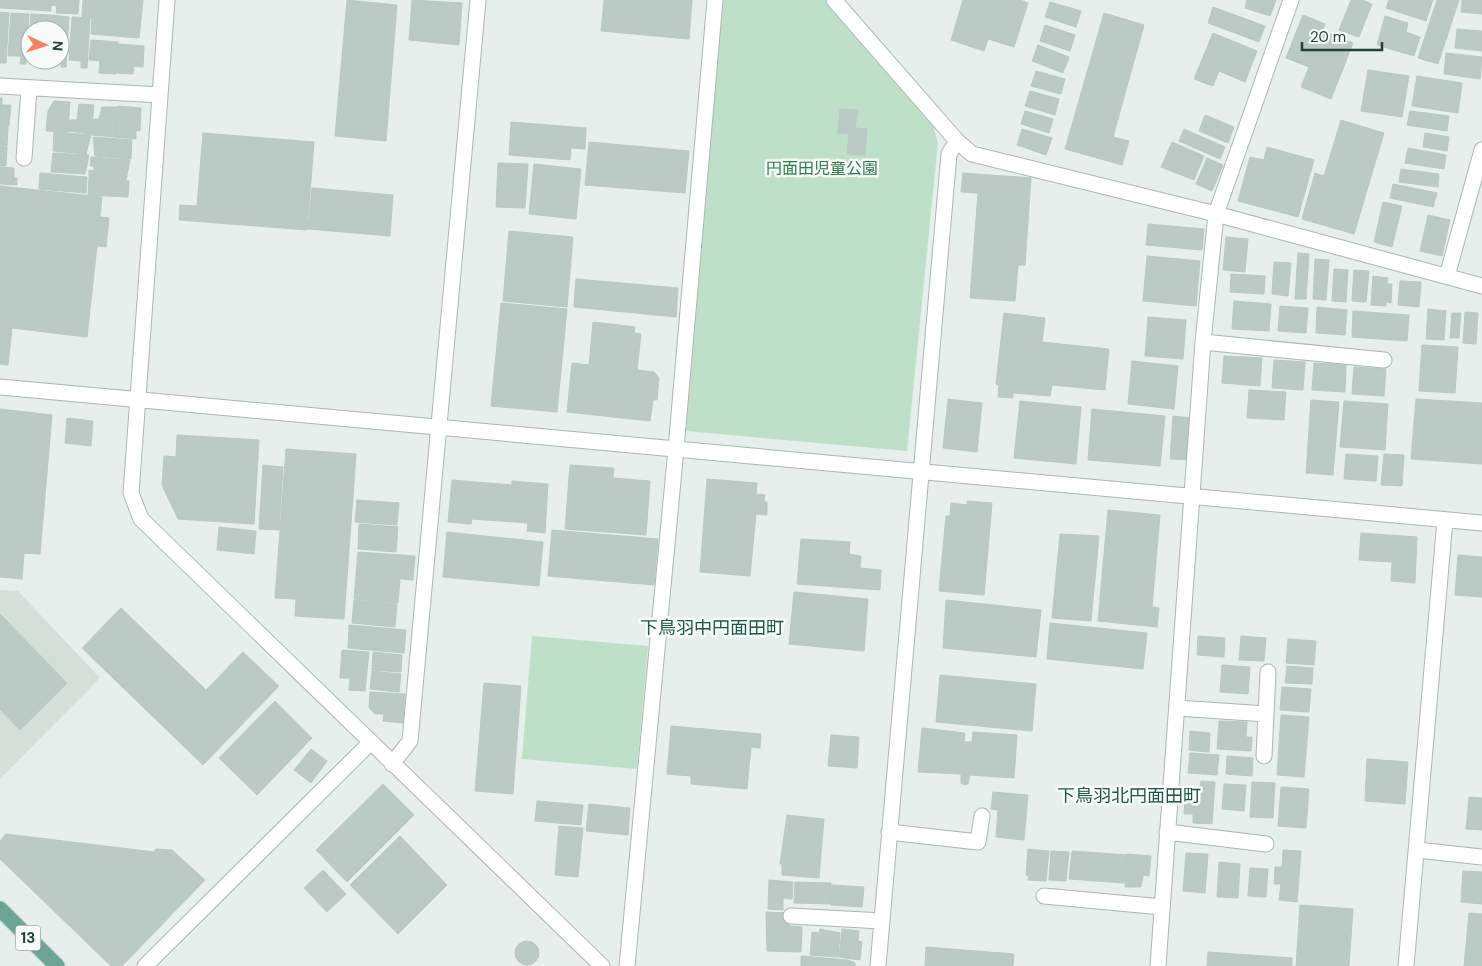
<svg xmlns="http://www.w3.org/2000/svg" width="1482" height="966" font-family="'DM Sans','Noto Sans JP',sans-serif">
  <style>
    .built { fill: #d4dfda }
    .green { fill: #bfe0c8 }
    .building { fill: #bbcac4; stroke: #b8c9c2 }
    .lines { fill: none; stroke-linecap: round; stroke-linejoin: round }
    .minor-casing { stroke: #a8b8b2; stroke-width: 17 }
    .major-casing { stroke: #c2cac8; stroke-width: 17 }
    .minor { stroke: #fff; stroke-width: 15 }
    .major { stroke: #6aa596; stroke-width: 15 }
    .labels { text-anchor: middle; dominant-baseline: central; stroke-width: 5; stroke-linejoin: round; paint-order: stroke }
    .shield { fill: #f7fbf9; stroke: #637a73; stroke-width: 1 }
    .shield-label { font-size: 15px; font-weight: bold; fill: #24423a }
    .park-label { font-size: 16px; fill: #2d7a4b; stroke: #f7fbf9 }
    .neighbourhood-label { font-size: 18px; fill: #1f5548; stroke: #f7fbf9 }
  </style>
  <rect width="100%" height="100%" fill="#e6efeb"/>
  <path class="built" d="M0 590 18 591 100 678 0 779Z"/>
  <path class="green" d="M723 0H827L930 115 938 143 907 451 686 431Z
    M532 636 648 646 637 769 522 759Z"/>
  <path class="building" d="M0 0H79L78 14 56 13 57 6 51 5V11L0 8Z
    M83 0H143L139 38 91 34 92 18 82 17Z
    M347 0 397 5 386 141 335 136Z
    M412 0 462 3 459 45 409 40Z
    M604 0H692L689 39 601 31Z
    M963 0H1020L1028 3 1014 47 988 39 984 51 951 40Z
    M1247 0H1276L1270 16 1245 8Z
    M1351 0H1362L1372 4 1359 37 1339 30Z
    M1389 0H1433L1426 21 1386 8Z
    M1437 0H1459L1438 64 1418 58Z
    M1462 0H1482V14L1461 12Z
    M1050 2 1081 11 1076 27 1045 17Z
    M1213 7 1265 26 1259 42 1208 23Z
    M0 12 9 13 6 63H0Z
    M11 13 29 14 26 64H20L21 56H8Z
    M1104 13 1144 25 1113 137 1129 141 1122 165 1065 149Z
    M31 14 51 15 50 30H30Z
    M52 15 69 17 66 67H61L60 30H51Z
    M1303 15 1325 24 1322 31 1353 43 1331 99 1301 87 1309 67 1286 58Z
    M1385 16 1408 23 1406 32 1420 37 1414 56 1377 45Z
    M72 17 90 18 87 68H81V61L69 60Z
    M1045 25 1075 35 1070 51 1040 41Z
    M1457 29 1482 31V51L1455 48Z
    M1213 33 1257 51 1245 82 1219 71 1213 86 1194 79Z
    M91 40 118 42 116 74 99 73 100 61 89 60Z
    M118 44 144 46 143 67 134 66 133 74 117 73Z
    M1038 45 1069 57 1063 73 1032 61Z
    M1446 53 1482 57 1480 79 1444 74Z
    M38 60H48V66L38 65Z
    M1368 70 1409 76 1402 117 1361 111Z
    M1036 71 1065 79 1061 94 1031 86Z
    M1417 76 1462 83 1458 113 1412 106Z
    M1030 91 1059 99 1055 115 1025 106Z
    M0 98H2V105H11L9 126H0Z
    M54 101 70 102 68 132 46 131 48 111Z
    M79 104 94 105 91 134 68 131 70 120H77Z
    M118 106 141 108 140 131 136 130V139L115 137Z
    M102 107H117L115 137 92 135 93 119H99Z
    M840 109 858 110 855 128 867 129 865 155 847 154 849 134 838 133Z
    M1025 111 1053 119 1049 133 1021 124Z
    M1410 111 1449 116 1447 131 1407 125Z
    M1205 115 1234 127 1228 143 1199 131Z
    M1341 120 1384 133 1354 234 1302 219 1315 173 1324 176Z
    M511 122 586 128 585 149 571 148 570 160 509 155Z
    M0 126 8 127 7 146 0 145Z
    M1022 129 1052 138 1046 155 1017 145Z
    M1184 129 1225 147 1220 159 1179 141Z
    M54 132 91 135 86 154 53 151Z
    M203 133 314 142 307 230 179 220 180 205 197 206Z
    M1425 133 1449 137 1447 151 1423 147Z
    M93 137 132 140 131 159 95 156Z
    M589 142 689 151 685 193 585 185Z
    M1172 142 1204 156 1194 180 1161 167Z
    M0 146 7 147 6 166H0Z
    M1267 147 1314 160 1298 217 1238 201 1250 157 1264 160Z
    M1408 148 1446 155 1444 169 1405 163Z
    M53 153 89 155 85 174 51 172Z
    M91 157 130 160 126 180 89 177V170L94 171V166H90Z
    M1207 158 1223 165 1212 191 1196 184Z
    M498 163 528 164 525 208 496 207Z
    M534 164 581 169 576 219 529 214Z
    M0 167 14 168V178H17V185L0 184Z
    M1401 169 1439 174 1438 187 1399 182Z
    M40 173 87 177 86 193 39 189Z
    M963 173 1031 178 1025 265H1018L1015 301 970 298 978 193 961 192Z
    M89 178 129 181 128 197 88 195Z
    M1393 184 1437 193 1433 207 1390 198Z
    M0 186 102 197 100 217 109 218 106 247 97 246 87 337 12 328 8 365 0 364Z
    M312 188 393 195 390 236 308 229Z
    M1383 202 1402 206 1392 247 1374 242Z
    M1428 215 1450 220 1442 256 1420 251Z
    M1148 224 1204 229 1202 250 1146 245Z
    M509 231 573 237 567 307 503 301Z
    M1226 237 1248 239 1245 272 1223 270Z
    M1298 253 1309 254 1306 299H1295Z
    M1147 256 1200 261 1196 306 1143 301Z
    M1315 259 1329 260 1326 300 1313 299Z
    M1274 262 1291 263 1288 296 1272 294Z
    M1334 269 1348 270 1346 302 1332 301Z
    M1354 270 1369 271 1366 302 1352 301Z
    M1231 274 1265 276 1264 294 1230 292Z
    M1373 276 1388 278 1387 284H1392L1391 303 1386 302V306L1371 305Z
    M576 279 678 288 676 317 574 307Z
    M1400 281 1421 282 1419 307 1398 305Z
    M1234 301 1271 304 1269 331 1232 329Z
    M501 303 567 309 557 412 491 406Z
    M1280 306 1308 308 1306 333 1278 331Z
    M1317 307 1347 310 1345 335 1316 333Z
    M1428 309 1446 311 1444 340 1426 339Z
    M1353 311 1409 315 1407 341 1352 337Z
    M1465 312 1478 313 1476 344 1463 343Z
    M1004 313 1045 318 1042 342 1109 349 1105 390 1052 385 1050 396 1013 393V398L998 397 999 385 996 384Z
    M1452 313H1461L1459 338H1450Z
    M1148 317 1186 320 1183 359 1145 356Z
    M593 322 635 327 634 333 641 334 637 370 654 372 659 378 657 400H653L650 421 567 412 572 363 589 365Z
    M1422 345 1458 347 1455 393 1419 391Z
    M1224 356 1262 358 1260 386 1222 383Z
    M1274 360 1305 362 1303 390 1272 388Z
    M1132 361 1178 366 1174 409 1128 404Z
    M1314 363 1346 365 1345 392 1312 390Z
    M1354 367 1386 369 1384 396 1352 394Z
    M1249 390 1286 392 1284 420 1247 418Z
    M948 399 982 403 977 452 943 448Z
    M1416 399 1482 403V464L1411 459Z
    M1311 400 1339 402 1333 475 1306 473Z
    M1020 401 1081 407 1076 464 1014 458Z
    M1344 401 1388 404 1385 450 1340 447Z
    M0 409 52 415 40 554 24 553 22 579 0 577Z
    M1092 409 1165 416 1160 466 1088 460Z
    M1173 416 1192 418 1189 460 1170 459Z
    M67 418 93 421 91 446 65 443Z
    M177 435 259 440 254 524 178 519 162 485 164 456 176 457Z
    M286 449 356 454 344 619 295 616 296 599 275 598Z
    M1346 454 1378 456 1376 481 1344 479Z
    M1384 454 1404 455 1402 486 1381 485Z
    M263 465 283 467 279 530 259 529Z
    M570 465 614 468 613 478 650 481 646 535 565 529Z
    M707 479 757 483 756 494 765 495 764 502H767V515L756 514 750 576 700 572Z
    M452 480 512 485V481L548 484 545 533 527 531 528 523 472 519 471 524 448 522Z
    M357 500 399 503 397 525 355 522Z
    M967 501 992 503 984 595 939 591 946 516H950L951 503 967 505Z
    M1108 510 1160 515 1152 607 1159 608 1157 627 1098 621Z
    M359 524 398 527 396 552 358 549Z
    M219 527 256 531 254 554 217 550Z
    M552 530 658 539 654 585 548 576Z
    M447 532 543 542 539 586 443 577Z
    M1361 533 1417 537 1415 583 1391 581 1392 562 1359 560Z
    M1060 534 1099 536 1091 621 1052 618Z
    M801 539 850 542 849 554 861 556 860 568 881 570 880 590 797 584Z
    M358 552 415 556 413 580 356 575Z
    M1458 555 1482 557V597L1455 595Z
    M356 575 400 580 398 603 354 599Z
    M794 592 868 599 864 651 789 644Z
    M354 600 397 604 395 627 352 623Z
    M946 600 1041 610 1036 657 943 648Z
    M121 608 206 690 243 652 279 686 203 765 82 648Z
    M0 614 67 683 20 730 0 709Z
    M1050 623 1147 633 1143 669 1047 659Z
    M349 625 406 630 404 653 348 648Z
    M1198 636 1225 638 1224 657 1197 655Z
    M1241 636 1266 638 1264 661 1239 660Z
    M1288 639 1316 641 1314 665 1286 663Z
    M342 650 369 652 365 691 349 690 350 678H340Z
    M373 652 402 655 401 672 372 670Z
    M1222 665 1250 667 1248 694 1220 692Z
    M1287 666 1313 668 1312 684 1285 683Z
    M372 671 401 674 399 692 370 689Z
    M940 675 1036 684 1032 731 936 722Z
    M484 683 521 686 513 794 475 791Z
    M1282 687 1311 689 1309 712 1280 710Z
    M370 692 405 694 403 723 383 721 384 714H375L369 708Z
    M275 701 312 738 257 795 219 758Z
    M1281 715 1309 717 1304 777 1277 775Z
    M1219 721 1247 722 1246 737H1252L1251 751 1217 749Z
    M671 726 761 734 760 748 751 747 747 789 691 784V776L667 774Z
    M922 728 965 733 964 742H972L973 732 1017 735 1014 778 970 775 968 784 965 785 961 783V774L918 772Z
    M1190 731 1210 733 1209 752 1189 750Z
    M831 735 859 737 857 768 828 766Z
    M311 749 327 761 311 783 294 770Z
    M1190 753 1219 755 1217 775 1188 773Z
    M1227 756 1253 758 1252 776 1226 774Z
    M1367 759 1408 762 1405 804 1365 801Z
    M1201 781 1215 782 1212 824 1193 823V814H1184L1186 787 1200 788Z
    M1252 782 1275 783 1273 818 1250 817Z
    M383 784 414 815 347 882 316 850Z
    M1224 784 1246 785 1244 811 1222 809Z
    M1281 787 1309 789 1306 828 1278 826Z
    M993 792 1028 795 1024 840 996 837 998 810 991 809Z
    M1469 797 1482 798V830L1466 829Z
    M537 801 583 805 581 825 535 821Z
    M589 804 630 808 628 835 586 831Z
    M787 815 824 819 819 878 782 875V864H780Z
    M559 826 583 828 578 877 555 875Z
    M6 834 154 852 156 849 172 850 205 880 122 966H111L0 859V841Z
    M400 836 447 885 398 934 350 885Z
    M1028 849 1049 851 1046 881 1028 880 1029 876 1026 875Z
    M1283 850 1301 851 1297 902 1279 900 1281 884H1274L1275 867H1282Z
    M1051 851 1069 852 1066 881 1049 880Z
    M1072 851 1127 855 1124 883 1069 879Z
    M1186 853 1208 854 1205 893 1183 891Z
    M1127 854 1151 856 1149 876 1143 875 1141 887H1125Z
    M1219 862 1240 864 1238 898 1217 897Z
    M1250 868 1268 869 1266 897 1248 896Z
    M323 870 346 894 327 912 304 888Z
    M1463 871 1482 872V904L1461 902Z
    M769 880 793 882 792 899 783 898V910L768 909Z
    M795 882 831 883V904L794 903Z
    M832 885 864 887 862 907 831 905Z
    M1300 905 1353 909 1349 966H1296Z
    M766 912 790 913V926L802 927 801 952 767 951Z
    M1469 913 1482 914V966H1464Z
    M820 929 840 933 838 957 810 955 812 932 819 933Z
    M842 929 859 931 858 941 862 942 860 960 839 957Z
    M515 953a12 12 0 1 1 24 0a12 12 0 1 1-24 0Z
    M926 947 1014 954 1013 966H925Z
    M1208 952 1292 958V966H1207Z
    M801 956 848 960 855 963V966H801Z"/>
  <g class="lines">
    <g class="minor-casing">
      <path id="minor" d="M167 0 131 493 141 519 602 966
        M834 0 957 141 972 154 1216 214 1482 286
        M0 86 160 95
        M24 158 29 88
        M1447 276 1482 150
        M1203 342 1384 360
        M0 387 1482 523
        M1177 708 1266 714
        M1264 756 1268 672
        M392 764 410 741 478 0
        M889 832 978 842 982 816
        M1167 832 1266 844
        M1417 850 1482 857
        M1044 896 1162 907
        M791 916 882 921
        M145 966 371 742
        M627 966 676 449 715 0
        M878 966 949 154 957 141
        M1158 966 1203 342 1216 214 1291 0
        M1406 966 1445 520"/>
    </g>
    <g class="major-casing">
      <path id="major" d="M0 909 57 966"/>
    </g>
    <use href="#minor" class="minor"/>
    <use href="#major" class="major"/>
  </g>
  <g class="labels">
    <rect class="shield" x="15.5" y="925.5" width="25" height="25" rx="4"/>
    <g class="shield-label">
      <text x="28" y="938">13</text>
    </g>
    <g class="park-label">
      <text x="822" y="168">円面田児童公園</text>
    </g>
    <g class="neighbourhood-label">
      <text x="712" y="628">下鳥羽中円面田町</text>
      <text x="1129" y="796">下鳥羽北円面田町</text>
    </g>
  </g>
  <g transform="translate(45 45) rotate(94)"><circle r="24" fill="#f7fbf9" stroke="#a3b1ad"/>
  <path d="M0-4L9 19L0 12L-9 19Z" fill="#f4845f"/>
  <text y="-8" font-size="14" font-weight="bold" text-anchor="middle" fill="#24423a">N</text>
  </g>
  <path d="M1302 42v8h80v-8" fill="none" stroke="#24423a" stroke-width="2.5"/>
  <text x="1310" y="42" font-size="15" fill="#24423a" stroke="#f7fbf9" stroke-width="4" paint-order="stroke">20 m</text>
</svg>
